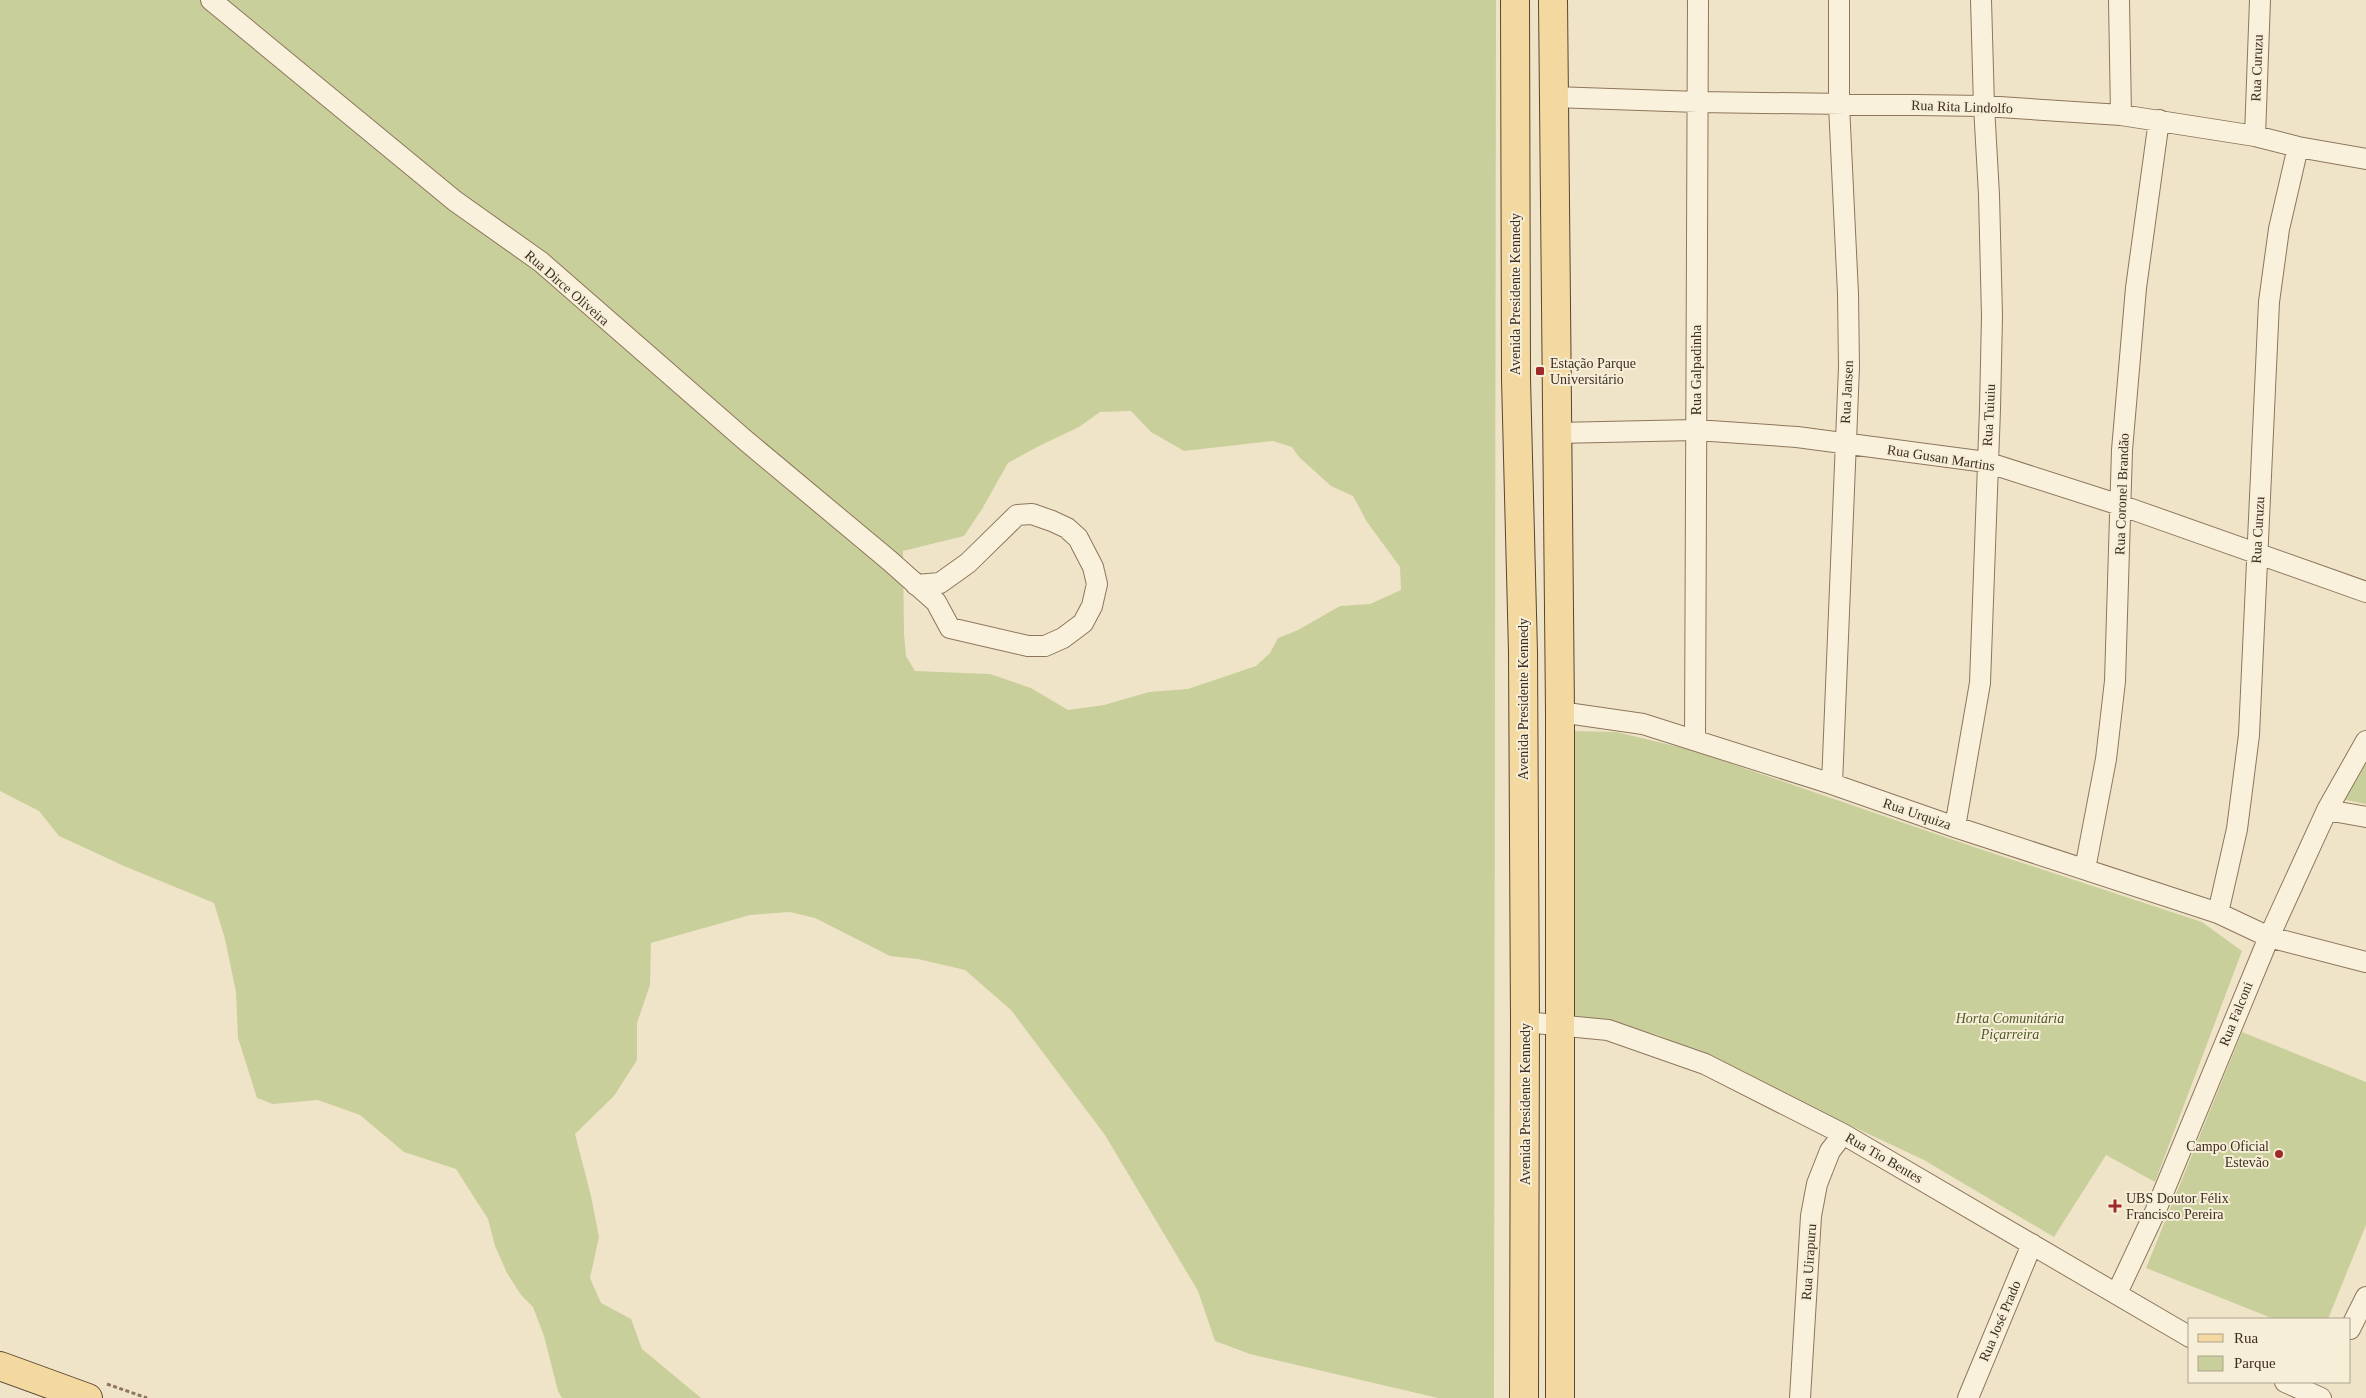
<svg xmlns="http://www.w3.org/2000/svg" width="2366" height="1398" font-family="'Times New Roman',serif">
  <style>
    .green { fill: #c9cf9b; fill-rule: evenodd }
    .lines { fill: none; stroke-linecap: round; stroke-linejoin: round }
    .street-casing { stroke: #8d765c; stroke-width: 22 }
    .primary-casing { stroke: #5b4430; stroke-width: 30 }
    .path { stroke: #8d765c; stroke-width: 3; stroke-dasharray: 4 2.5; stroke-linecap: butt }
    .street { stroke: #faf1dc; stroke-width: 20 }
    .primary { stroke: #f3d9a0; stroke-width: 28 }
    .poi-dot { fill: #9e2a2b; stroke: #f7eed8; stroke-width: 2 }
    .labels { text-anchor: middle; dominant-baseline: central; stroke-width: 4; stroke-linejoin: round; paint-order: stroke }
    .street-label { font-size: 14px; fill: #3d2e20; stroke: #f7eed8 }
    .poi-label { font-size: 14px; fill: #3d2e20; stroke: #f7eed8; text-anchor: start }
    .park-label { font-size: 14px; font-style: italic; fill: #4d5a26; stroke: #f7eed8 }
  </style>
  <rect width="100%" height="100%" fill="#f0e4c8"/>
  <path class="green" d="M0 0H1496L1494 1398H1438L1250 1354 1215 1341 1198 1291 1105 1135 1011 1010 965 970 918 959 890 956 815 918 790 912 750 915 651 943 650 985 637 1023V1060L614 1096 575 1134 591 1196 599 1237 590 1278 601 1303 631 1319 642 1349 701 1398H562L558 1391 544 1336 533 1307 521 1295 507 1273 495 1246 488 1219 456 1169 404 1152 360 1115 318 1100 273 1104 257 1098 238 1038 236 992 225 939 214 903 124 866 59 836 39 811 0 791ZM1131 411 1151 432 1184 451 1273 441 1292 447 1299 457 1331 486 1353 496 1367 522 1400 567 1401 590 1370 604 1340 606 1298 630 1278 638 1270 653 1256 666 1188 689 1149 692 1104 705 1068 710 1031 688 990 674 915 671 906 656 904 634 903 551 964 536 982 509 1008 463 1039 446 1079 427 1100 412Z
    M1570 731 1617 732 1691 750 1977 848 2202 922 2242 951 2155 1182 2106 1155 2054 1237 1924 1160 1658 1035 1571 1017Z
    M2366 756V804L2341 799Z
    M2242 1032 2366 1082V1225L2328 1319H2274L2146 1268Z"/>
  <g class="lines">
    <g class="street-casing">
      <path id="street" d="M211 0 455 201 541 262 745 440 890 561 936 602 950 628 1028 646H1045L1063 638 1083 623 1092 606 1097 584 1093 567 1078 538 1067 528 1052 521 1032 514 1017 515 968 563 940 583 916 585
        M2119 0 2121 115
        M1553 97 1698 102 1984 106 2121 115 2255 136 2298 147 2366 159
        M2255 136 2260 0
        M1556 433 1696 430 1797 437 1986 462 2120 505 2366 592
        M1560 712 1643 724 1832 784 1955 827 2218 913 2269 937 2366 962
        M1695 740 1698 0
        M1832 784 1849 367 1848 294 1839 105V0
        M2327 810 2366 817
        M1955 827 1980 683 1990 409 1992 316 1989 195 1984 106 1981 0
        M2085 869 2106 759 2115 681 2122 450 2136 288 2159 120
        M2218 913 2237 829 2249 735 2269 302 2279 229 2298 147
        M1525 1022 1608 1030 1705 1064 1843 1134 2190 1337
        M2117 1293 2156 1210 2269 937 2327 810 2366 741
        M2350 1329 2366 1297
        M2285 1382 2321 1398
        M1800 1398 1811 1216 1817 1184 1830 1151 1843 1134
        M1968 1398 2032 1244"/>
    </g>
    <g class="primary-casing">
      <path id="primary" d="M1515 0 1516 379 1523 652 1525 1022 1524 1398
        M1553 0 1560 712V1398
        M0 1366 88 1398"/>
    </g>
    <path class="path" d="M107 1384 147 1398"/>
    <use href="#street" class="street"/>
    <use href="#primary" class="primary"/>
  </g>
  <g class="poi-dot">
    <rect x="1535" y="366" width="10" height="10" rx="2.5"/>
    <circle cx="2279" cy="1154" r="5"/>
    <path d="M2112.5 1198.5h5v5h5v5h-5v5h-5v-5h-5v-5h5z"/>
  </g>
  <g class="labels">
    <g class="street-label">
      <text transform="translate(2257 68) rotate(-88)">Rua Curuzu</text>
      <text transform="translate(1962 107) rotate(2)">Rua Rita Lindolfo</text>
      <text transform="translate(567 288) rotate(41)">Rua Dirce Oliveira</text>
      <text transform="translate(1515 294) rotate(-90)">Avenida Presidente Kennedy</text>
      <text transform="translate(1696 370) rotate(-90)">Rua Galpadinha</text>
      <text transform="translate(1847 392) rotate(-87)">Rua Jansen</text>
      <text transform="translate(1989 415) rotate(-87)">Rua Tuiuiu</text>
      <text transform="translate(1941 458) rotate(9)">Rua Gusan Martins</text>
      <text transform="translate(2122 494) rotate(-88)">Rua Coronel Brandão</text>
      <text transform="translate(2258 530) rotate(-87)">Rua Curuzu</text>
      <text transform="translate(1523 699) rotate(-90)">Avenida Presidente Kennedy</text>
      <text transform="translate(1917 814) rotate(19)">Rua Urquiza</text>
      <text transform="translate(2236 1014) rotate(-68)">Rua Falconi</text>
      <text transform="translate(1525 1104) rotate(-90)">Avenida Presidente Kennedy</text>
      <text transform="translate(1884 1158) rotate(30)">Rua Tio Bentes</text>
      <text transform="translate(1809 1262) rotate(-86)">Rua Uirapuru</text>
      <text transform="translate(2000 1321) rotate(-67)">Rua José Prado</text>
    </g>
    <g class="poi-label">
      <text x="1550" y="363">Estação Parque<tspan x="1550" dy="16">Universitário</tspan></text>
      <text x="2269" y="1146" text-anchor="end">Campo Oficial<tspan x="2269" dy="16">Estevão</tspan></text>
      <text x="2126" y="1198">UBS Doutor Félix<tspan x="2126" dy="16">Francisco Pereira</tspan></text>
    </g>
    <g class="park-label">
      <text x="2010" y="1018">Horta Comunitária<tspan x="2010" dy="16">Piçarreira</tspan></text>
    </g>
  </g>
  <rect x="2188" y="1318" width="162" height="65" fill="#f7eed8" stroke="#ada18e"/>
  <rect x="2198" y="1334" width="25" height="8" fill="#f3d9a0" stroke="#ada18e"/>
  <text x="2234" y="1343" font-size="15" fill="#3d2e20">Rua</text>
  <rect x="2198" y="1356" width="25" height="15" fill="#c9cf9b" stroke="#ada18e"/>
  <text x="2234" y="1368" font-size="15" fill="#3d2e20">Parque</text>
</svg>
